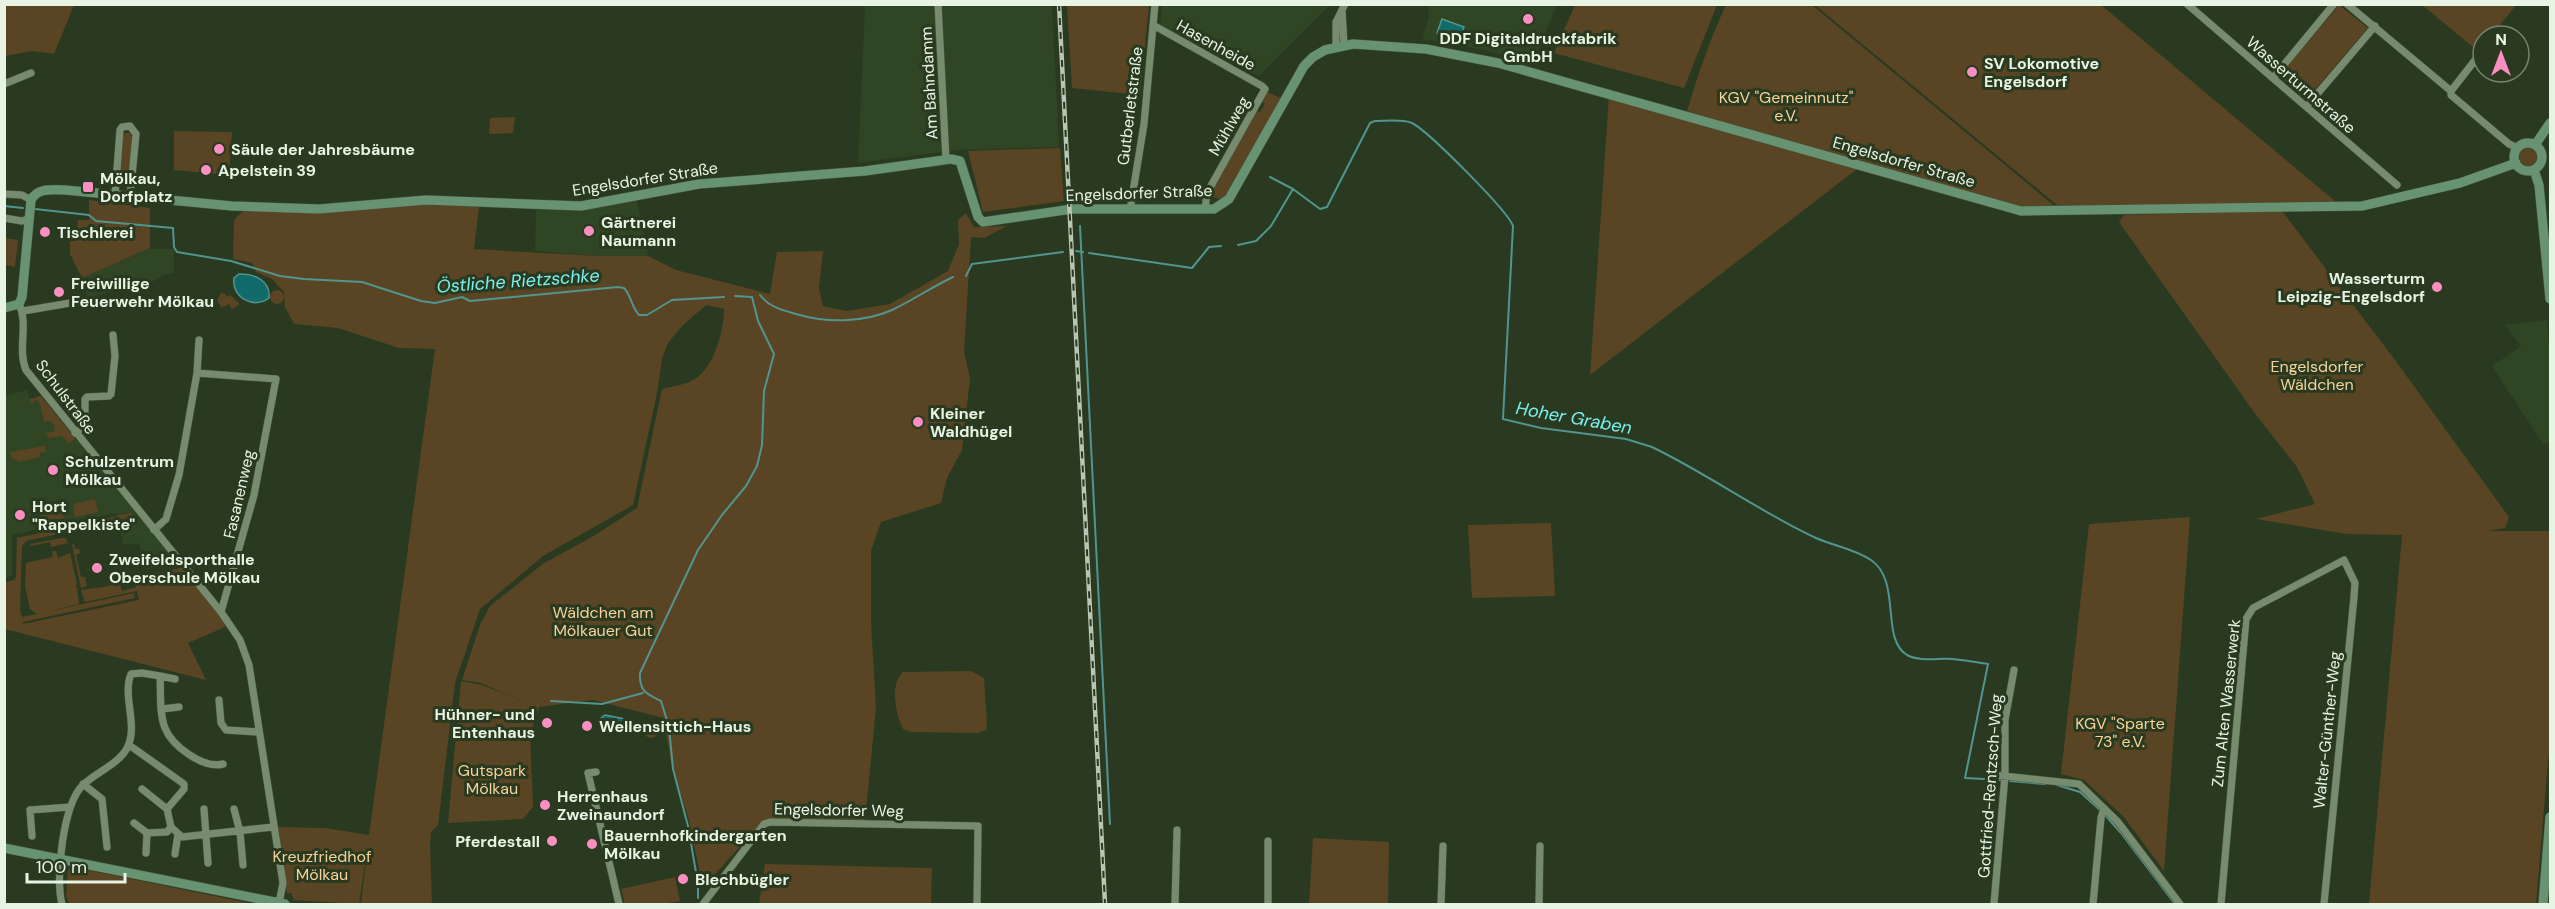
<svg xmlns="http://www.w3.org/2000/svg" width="2555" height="909" font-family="'DM Sans',sans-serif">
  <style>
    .built { fill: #2f4524 }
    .green { fill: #594523 }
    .water { fill: #116b6a; stroke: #52948e; stroke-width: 1.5 }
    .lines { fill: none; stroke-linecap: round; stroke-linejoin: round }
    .stream { stroke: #52948e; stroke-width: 2 }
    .street-casing { stroke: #495841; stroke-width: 8 }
    .secondary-casing { stroke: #495841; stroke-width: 10 }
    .street { stroke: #778c6e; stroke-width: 7 }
    .secondary { stroke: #679373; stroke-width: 9 }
    .rail-casing { stroke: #b9c6b3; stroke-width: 4.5 }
    .rail { stroke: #293a20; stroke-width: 2; stroke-dasharray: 7; stroke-linecap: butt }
    .poi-dot { fill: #fc8fc1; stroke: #293a20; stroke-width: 2 }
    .labels { text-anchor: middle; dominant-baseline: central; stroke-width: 6; stroke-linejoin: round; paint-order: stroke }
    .poi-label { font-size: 16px; font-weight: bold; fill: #e8f4e3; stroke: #293a20; text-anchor: start }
    .street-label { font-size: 16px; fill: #e8f4e3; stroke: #293a20 }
    .park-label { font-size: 16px; fill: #f8d298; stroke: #293a20 }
    .water-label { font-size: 18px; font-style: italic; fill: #79f0ed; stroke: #293a20 }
  </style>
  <rect width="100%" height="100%" fill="#293a20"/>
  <path class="built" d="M865 5H1052L1059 147 957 150 858 163Z
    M1162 5H1330L1259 76 1160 25Z
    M1428 5H1557L1533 64 1490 51 1422 39 1429 18Z
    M637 200 648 256H598L535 251 536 210H584Z
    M148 249H174V273L166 274 154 281 87 298 82 278Z
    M2547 320 2550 359V442L2543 444 2492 366 2521 346 2505 325Z
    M27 390 30 399 41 396 172 555 168 566 145 569 139 543 123 545 116 513 12 535V575L5 578V396Z"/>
  <path class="green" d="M5 4 74 5 54 54 32 51 5 56Z
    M1067 5H1149L1140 95 1072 88Z
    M1575 5V4L1717 5 1684 88 1554 53Z
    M1726 5H1812L2057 208H2025L2000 202 1866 162 1590 375 1609 96 1688 119 1691 112 1687 111C1698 75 1710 39 1726 5Z
    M1815 5H2101L2336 202 2091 206 2057 205Z
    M2339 5 2368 28 2306 100 2279 76Z
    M2422 5H2516L2491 36H2483V46L2479 52Z
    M1267 92 1281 98 1225 196 1222 199 1213 197 1211 193 1256 111 1260 112 1265 104 1262 102Z
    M515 117 513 133 489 134 490 118Z
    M174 131 232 132 229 173 218 174 174 170Z
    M125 133H130L132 138 127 183 122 186 118 182 123 136Z
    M1060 148 1064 201 983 212 968 151Z
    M2519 157a9 9 0 1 1 18 0a9 9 0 1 1-18 0Z
    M89 200 150 208V248L82 278 70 254V241H77L78 220H89Z
    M435 204 479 207 474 249 598 256H648L676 270 770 294 777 252 823 251 819 288 823 306 847 311 890 304 948 271 959 244 958 220 966 213 974 227 1007 226 984 238 971 237 964 352 970 378 962 450 947 478 941 503 881 522 871 551V623L876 708 865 821 764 820 709 881 700 873 688 817 671 762 664 718 593 700 539 707 530 735 533 807 523 819 448 823 461 681 482 685 520 700 481 683 462 680 480 625 490 606 544 563 592 537 637 508 662 389C673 386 685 385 695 379 714 367 724 331 724 309L706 305 681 327 668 343 662 359 657 393 633 505 543 556 480 609 455 683 438 825 431 832 430 845 432 904H361L369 837 359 904 294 900 291 893H287L275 827 325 828 369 835 435 349 399 348 338 328 294 324 285 307 284 292 272 279 256 272 252 263 233 259 234 220 244 210Z
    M2282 211 2395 360 2509 517 2505 528 2487 531H2550V738L2536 904H2369L2402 535 2347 534 2256 519 2315 504 2297 467 2256 415 2119 222 2124 215Z
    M5 238 18 240 15 267 5 265Z
    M270 297a7 7 0 1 1 14 0a7 7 0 1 1-14 0Z
    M221 293 225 294 227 297 230 295 240 304 232 309 229 304 222 308 217 301Z
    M41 396 75 438 69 444 62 436 48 438 46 433 55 431 54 425 49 421 44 422 40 404 36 400 31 404 30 399Z
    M45 446 46 452 40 453V457L19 462 11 457 10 452Z
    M95 499 98 512 75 517 73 504Z
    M49 511 63 512 64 518 41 522 39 515Z
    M131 513 133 517 119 520 120 526 114 527 113 522 26 541 22 546 20 610 22 617 37 614 30 609 25 586 26 563 53 557 52 551H56L58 558 70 553 77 584 75 587H77L79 604 50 611 134 593 135 598 23 622V624L139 600 137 591 85 602 81 590 110 586V582L119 580 122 591 136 587V577L181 568 224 621 225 627 188 643 206 680 5 629 4 583 14 580 16 577 17 538Z
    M2190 517 2164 871 2124 817 2084 780 2061 774 2089 524Z
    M1551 523 1555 596 1472 598 1468 525Z
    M62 538H66L68 543 51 547 50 542 31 546 30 544Z
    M72 544H74L75 549H79L80 553 76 555 81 577H85L87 586 81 588Z
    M971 671 984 678 987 724 986 730 978 733 911 732 903 729C896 714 889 685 903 672Z
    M644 731a7 7 0 1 1 14 0a7 7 0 1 1-14 0Z
    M1313 838 1389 842 1388 904H1309Z
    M765 864 932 868 931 904H759Z
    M71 868H78L253 904H69L66 896 68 870Z
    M675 877 680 901 661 904H625L621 889Z"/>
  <path class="water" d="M1442 19 1464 27 1459 41 1437 33Z
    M239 274C254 273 271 281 269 298 254 310 231 297 234 278Z
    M605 715 625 719 627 723 619 732 607 728 601 718Z"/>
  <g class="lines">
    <path class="stream" d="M1270 177 1293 189
      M4 206 23 208
      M35 209 89 215 96 221 173 228 174 247 177 252 231 261 280 276 304 279 362 282 421 301 435 303 462 297 470 301 618 287 624 288C631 295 631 306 639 315H647L672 300 724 297
      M1080 226 1110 824
      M1238 245 1256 241 1271 226 1293 189 1320 209 1327 207 1370 123 1375 121C1386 121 1402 119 1412 123 1428 131 1508 211 1513 226L1503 419 1541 428 1626 439 1652 447C1708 474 1760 512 1816 538 1834 546 1855 549 1871 560 1902 581 1880 639 1907 655 1920 662 1938 658 1952 659 1964 660 1976 662 1988 664L1965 778 2003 780
      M1076 251 1083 252
      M1089 253 1192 268 1209 247 1221 246
      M966 276 972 264 1063 252
      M760 295C769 307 782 310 796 314 826 323 863 323 892 310 913 300 932 287 953 277
      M551 701 602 704 643 693
      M2010 781 2045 784
      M2057 785 2080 792 2100 810
      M2106 816 2121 833 2175 904
      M698 898V884L688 826 673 769 669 727 661 701C646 694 639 691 640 673L698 550 722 515 746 486 757 466 762 445 764 391 774 354 758 321 752 297 735 296"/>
    <g class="street-casing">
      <path id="street" d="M938 4 946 160
        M2187 4 2397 185
        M2347 4 2451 91V95L2509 144 2518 148
        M1342 10 1344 45
        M1153 25 1262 86 1265 89 1207 193 1205 209
        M1336 46V22L1345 4
        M2273 78 2334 4
        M4 84 31 73
        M2451 91 2483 50
        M2307 106 2375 26
        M4 194 22 195 31 200
        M115 195 120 130 122 127 130 126 136 134 130 197
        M1130 210 1144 124 1155 4
        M4 218 22 221 28 219
        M19 304C29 324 17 349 26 370L221 612 240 640 249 665 283 883 279 903
        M23 311 82 301
        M197 373 276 379 254 495 221 612
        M75 433 85 426V399L87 397 109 396 111 394 115 356 113 335
        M154 530 166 519 179 475 197 373 199 340
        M160 676 175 679
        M219 700 221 723 226 730 258 732
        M162 709 179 707
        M129 745 184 784V789L167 809 171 827 182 837 273 827
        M596 772 588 773 619 904
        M1995 775 2079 784 2118 822 2180 904
        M83 784 102 799 107 847
        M142 789 167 809
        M204 809 208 863
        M234 809 240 832 243 865
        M134 823 147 833 167 832 171 827
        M32 836 30 810 70 807
        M146 853 147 833
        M175 854 178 834
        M62 904C55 879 63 804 83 785 96 772 120 764 128 746 138 724 122 696 131 674L142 673 160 676C161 693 159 713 165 728 172 746 203 769 223 764
        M703 904 764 824 770 822 978 826 977 904
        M1175 904 1177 830
        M1268 904V841
        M1441 904 1443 846
        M1539 904 1540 846
        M1994 904 2005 775V720L2014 670
        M2093 904 2101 818 2104 808
        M2221 904 2246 619 2253 608 2344 560 2355 583 2354 597 2324 904"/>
    </g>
    <g class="secondary-casing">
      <path id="secondary" d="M2514 157a14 14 0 1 1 28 0a14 14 0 1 1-28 0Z
        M2535 145 2550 123
        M2534 170 2539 185 2550 299
        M4 308 19 304 22 297 31 200C38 187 53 190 65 190L232 206 319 209 426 200 581 206 699 184 865 171 951 159 960 161 978 217 983 222 1072 209H1214L1229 199 1304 66 1313 57 1325 50 1353 44 1426 49 1498 63 2021 211 2362 206 2460 183 2516 163
        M4 848 285 904
        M2543 904 2550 817"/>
    </g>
    <use href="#street" class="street"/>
    <use href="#secondary" class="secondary"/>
    <g class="rail-casing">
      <path id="rail" d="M1059 4 1105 904"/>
    </g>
    <use href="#rail" class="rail"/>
  </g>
  <g class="poi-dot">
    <circle cx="1528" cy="19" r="6"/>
    <circle cx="1972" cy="72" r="6"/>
    <circle cx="219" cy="149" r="6"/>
    <circle cx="206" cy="170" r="6"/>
    <rect x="82" y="181" width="12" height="12" rx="3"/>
    <circle cx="589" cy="231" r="6"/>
    <circle cx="45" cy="232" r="6"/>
    <circle cx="2437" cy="287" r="6"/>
    <circle cx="59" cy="292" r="6"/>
    <circle cx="918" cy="422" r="6"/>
    <circle cx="53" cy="470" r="6"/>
    <circle cx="20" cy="515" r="6"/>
    <circle cx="97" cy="568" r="6"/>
    <circle cx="547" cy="723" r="6"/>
    <circle cx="587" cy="726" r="6"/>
    <circle cx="545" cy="805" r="6"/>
    <circle cx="552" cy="841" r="6"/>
    <circle cx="592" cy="844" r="6"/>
    <circle cx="683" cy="879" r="6"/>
  </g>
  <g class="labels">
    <g class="poi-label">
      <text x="1528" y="38" text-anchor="middle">DDF Digitaldruckfabrik<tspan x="1528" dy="18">GmbH</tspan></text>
      <text x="1984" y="63">SV Lokomotive<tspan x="1984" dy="18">Engelsdorf</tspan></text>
      <text x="231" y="149">Säule der Jahresbäume</text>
      <text x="218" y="170">Apelstein 39</text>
      <text x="100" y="178">Mölkau,<tspan x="100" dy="18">Dorfplatz</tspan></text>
      <text x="601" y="222">Gärtnerei<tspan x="601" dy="18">Naumann</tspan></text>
      <text x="57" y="232">Tischlerei</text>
      <text x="2425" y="278" text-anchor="end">Wasserturm<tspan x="2425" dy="18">Leipzig-Engelsdorf</tspan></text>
      <text x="71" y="283">Freiwillige<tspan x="71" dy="18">Feuerwehr Mölkau</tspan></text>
      <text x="930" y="413">Kleiner<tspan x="930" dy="18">Waldhügel</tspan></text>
      <text x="65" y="461">Schulzentrum<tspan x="65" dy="18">Mölkau</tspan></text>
      <text x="32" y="506">Hort<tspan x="32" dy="18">"Rappelkiste"</tspan></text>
      <text x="109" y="559">Zweifeldsporthalle<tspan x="109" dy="18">Oberschule Mölkau</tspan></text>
      <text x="535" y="714" text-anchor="end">Hühner- und<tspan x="535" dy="18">Entenhaus</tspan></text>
      <text x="599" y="726">Wellensittich-Haus</text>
      <text x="557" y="796">Herrenhaus<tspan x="557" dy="18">Zweinaundorf</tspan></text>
      <text x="604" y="835">Bauernhofkindergarten<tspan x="604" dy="18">Mölkau</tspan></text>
      <text x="540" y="841" text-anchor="end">Pferdestall</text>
      <text x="695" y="879">Blechbügler</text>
    </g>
    <g class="street-label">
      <text transform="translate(1216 45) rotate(29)">Hasenheide</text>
      <text transform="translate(929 83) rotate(-93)">Am Bahndamm</text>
      <text transform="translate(2301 85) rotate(41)">Wasserturmstraße</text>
      <text transform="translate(1130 106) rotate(-83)">Gutberletstraße</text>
      <text transform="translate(1229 126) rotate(-60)">Mühlweg</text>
      <text transform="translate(1904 162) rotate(16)">Engelsdorfer Straße</text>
      <text transform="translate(645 179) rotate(-9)">Engelsdorfer Straße</text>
      <text transform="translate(1139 193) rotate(-2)">Engelsdorfer Straße</text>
      <text transform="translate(66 397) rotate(53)">Schulstraße</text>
      <text transform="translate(239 494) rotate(-77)">Fasanenweg</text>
      <text transform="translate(2226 703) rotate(-84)">Zum Alten Wasserwerk</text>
      <text transform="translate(2327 730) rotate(-84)">Walter-Günther-Weg</text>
      <text transform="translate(1990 786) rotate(-86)">Gottfried-Rentzsch-Weg</text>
      <text transform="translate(839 810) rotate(1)">Engelsdorfer Weg</text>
    </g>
    <g class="park-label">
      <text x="1786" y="97">KGV "Gemeinnutz"<tspan x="1786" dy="18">e.V.</tspan></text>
      <text x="2317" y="366">Engelsdorfer<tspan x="2317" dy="18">Wäldchen</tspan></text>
      <text x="603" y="612">Wäldchen am<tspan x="603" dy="18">Mölkauer Gut</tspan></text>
      <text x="2120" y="723">KGV "Sparte<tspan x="2120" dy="18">73" e.V.</tspan></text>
      <text x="492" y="770">Gutspark<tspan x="492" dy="18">Mölkau</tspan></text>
      <text x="322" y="856">Kreuzfriedhof<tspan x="322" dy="18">Mölkau</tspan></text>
    </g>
    <g class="water-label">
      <text transform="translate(518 281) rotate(-4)">Östliche Rietzschke</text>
      <text transform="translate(1574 418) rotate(10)">Hoher Graben</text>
    </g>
  </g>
  <rect width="2555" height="909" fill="none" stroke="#e8f4e3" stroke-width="12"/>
  <g transform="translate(2501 54)"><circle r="28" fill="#293a20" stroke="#75846e" stroke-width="1.5"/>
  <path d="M0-4.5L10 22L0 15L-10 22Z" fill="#fc8fc1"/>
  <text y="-9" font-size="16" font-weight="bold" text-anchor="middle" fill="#e8f4e3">N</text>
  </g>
  <path d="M27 873v9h98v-9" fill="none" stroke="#e8f4e3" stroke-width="3"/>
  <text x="36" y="873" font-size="18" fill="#e8f4e3" stroke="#293a20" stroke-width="4.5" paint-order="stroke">100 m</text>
</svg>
